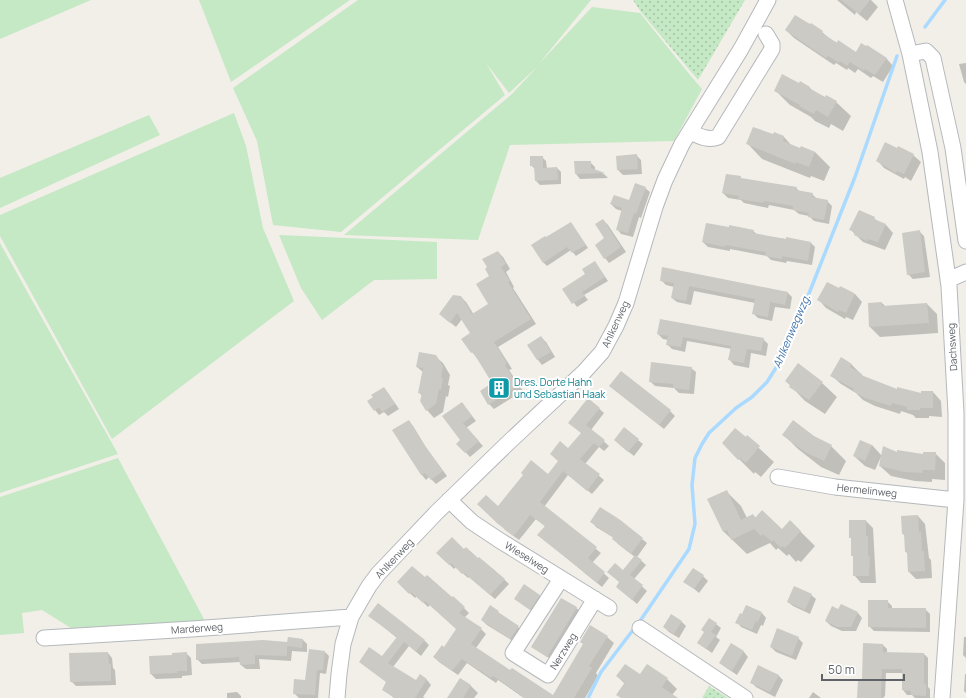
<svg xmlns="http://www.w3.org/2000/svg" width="966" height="698" font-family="Manrope,sans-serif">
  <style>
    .grass { fill: #c5e8c5 }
    .park { fill: url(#park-dots) }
    .shadow { fill: #0003 }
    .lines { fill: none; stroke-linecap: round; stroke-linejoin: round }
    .stream { stroke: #aadaff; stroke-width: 3.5 }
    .building { fill: #cccac5 }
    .minor-casing { stroke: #b5b8bc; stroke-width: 17 }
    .minor { stroke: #fff; stroke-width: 15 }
    .labels { text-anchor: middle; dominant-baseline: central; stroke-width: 4; stroke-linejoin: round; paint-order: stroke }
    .street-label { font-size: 10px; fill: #5f6368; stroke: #fff }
    .culture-label { font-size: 10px; fill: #0d838f; stroke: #fff; text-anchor: start }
    .water-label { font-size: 11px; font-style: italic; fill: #4174aa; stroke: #fff }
  </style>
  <defs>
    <pattern id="park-dots" width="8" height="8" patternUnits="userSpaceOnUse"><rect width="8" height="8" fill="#c5e8c5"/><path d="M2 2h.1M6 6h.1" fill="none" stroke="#a3c0a4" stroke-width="1.8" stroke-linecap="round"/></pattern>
  </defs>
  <rect width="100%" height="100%" fill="#f1efe8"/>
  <path class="grass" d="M0 0H91L0 39Z
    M199 0H350L231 82Z
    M358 0H591L538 65 592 7 640 13 690 75 702 89 674 141 510 145 478 240 344 235 512 94 538 66 509 93 486 63 505 95 341 232 273 225 257 141 233 88Z
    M234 113 246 146 263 228 294 301 112 439 0 236V215Z
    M149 115 160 135 0 208V178Z
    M279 235 437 242V279L374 280 322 320 301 288Z
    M0 243 118 454 0 493Z
    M118 458 205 621 71 628 42 610 22 613 24 633 0 635V497Z"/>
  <path class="park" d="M633 0H745L698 80 641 12Z
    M709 686 728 698H702Z"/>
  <path class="shadow" d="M837 0H871L878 7 867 21 856 12 855 15Z
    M786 30 822 32 830 39 856 53 886 58 893 66 883 82 873 76 871 78 858 69 855 73 848 68 847 70 836 63 834 65 794 38Z
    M966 63V84L964 82 959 64Z
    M809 87 814 92 825 98 836 102 851 116 843 131 831 124 829 128 815 121 811 117 790 105 775 90Z
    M784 137 792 146 800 149 801 147 815 152 830 167 824 181 811 176 810 178 762 159 748 144Z
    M913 155 921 162 911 181 905 177 904 179 884 168 877 160Z
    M637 156 641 160 642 174 623 175 618 170Z
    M542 157 546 161 547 169 557 168 561 172V184L540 185 536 181 535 169 531 165Z
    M590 162 595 167V170L604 174 608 178 580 179 576 174Z
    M740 177 743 180 796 188 799 191 812 194 817 199 827 201 832 206 829 224 814 221 809 216 799 214 794 210 769 205 768 208 744 203 741 200 728 198 723 193Z
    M645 188 650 192 641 218 639 217 633 237 621 234 617 229 622 211 616 209 611 204 630 201Z
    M874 218 878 222 886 225 893 233 885 250 863 242 850 229Z
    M603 220 608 225 626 252 609 263 605 258 606 239Z
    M571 223 588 248 576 256 571 250 547 266 543 262 546 238Z
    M753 231 758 235 811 243 815 247 812 265 787 261 786 263 771 260 767 256 730 249V251L708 247 703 242Z
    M919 231 924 236 930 277 913 279 908 274Z
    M498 252 503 257 510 269 506 272 514 287 513 288 536 324 498 347 512 369 509 370 523 391 494 409 489 404 494 383 477 358 472 352 471 333 462 319 456 327 446 319 461 297 466 302 474 315 490 304 491 277Z
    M595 262 608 281 584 295 588 300 577 307 564 289 587 274Z
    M661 280 787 292 792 297 790 309 775 307 772 321 758 318 753 313 755 303 694 291 691 305 677 302 672 298 674 287 666 285Z
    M841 287 855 294 862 302 853 320 846 317 845 319 826 308 819 300 840 289Z
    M882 303 886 307 927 304 937 314 938 333 880 337 870 327 869 304Z
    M658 334 763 339 768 344 766 356 751 353 749 368 734 365 730 360 732 349 687 341 685 352 672 349 667 344 668 340 663 339Z
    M541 337 546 342 555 357 542 365 538 360 528 345Z
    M435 356 443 363 450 375 448 385 450 386 448 397 446 396 443 412 434 418 427 410 421 401 422 396 419 392 423 372 417 367Z
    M851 364 864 377 897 390 922 394 933 392 941 401 942 417 929 416V418H916L913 415 901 411 900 414 875 406 863 400 856 393 841 384 832 376Z
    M691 368 696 372 694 394 679 393 674 388 655 386 650 381Z
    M786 381 822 383 837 397 825 414 805 401Z
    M610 386 670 411 675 416 664 429Z
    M384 388 388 393 399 409 388 416 384 412 379 415 375 410Z
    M588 399 604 413 591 430 609 446 604 451 599 447 585 464 604 480 592 494 568 475 544 507 601 553 592 563 609 578 602 587 538 535 546 527 536 519 519 540 504 529 498 508 548 476 568 449 582 434Z
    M462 403 476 421 466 428 483 446 470 457 458 444 461 440Z
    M409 421 413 426 427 449 447 476 436 484 429 477 426 480 422 475 393 431Z
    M624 429 643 444 634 456 620 445Z
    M784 435 831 446 846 461 839 475 821 467 798 449Z
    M747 437 774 462 761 477 755 472 754 474 723 443 746 438Z
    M872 445 882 456 898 453 924 455 935 453 945 463V480L932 479V482L915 481 891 476 880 466 881 457 875 470 865 466 854 456Z
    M726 491 741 506 747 518 753 515 756 518 782 530 800 531 815 546 801 562 798 560 796 562 789 554 787 556 778 548 776 550 770 543 747 554 724 532Z
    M918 516 925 524 929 558 931 560 932 578 916 579 909 572 908 554 906 552 905 536 903 534Z
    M866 521 873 528 876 583H861L854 575V557L852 555V539L850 537Z
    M592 522 642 539 647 543 637 557 646 565 634 579 647 591 637 604 622 591 620 583 623 571 635 557 618 544 614 538 596 527Z
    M464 550 493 569 509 584 495 599 469 577 468 578 456 567 454 569 438 553Z
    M703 576 708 581 699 593 685 581Z
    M398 582 452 598 453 597 469 613 464 618 481 629 486 634 476 648 511 671 540 698H524L498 680 496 683 467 663 458 675 439 662 434 657 444 648 457 629 430 605 428 607 417 596 415 598Z
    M539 595 544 600 536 614 516 599Z
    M811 595 816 599 810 614 793 606 788 602Z
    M562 599 579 610 549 658 532 647Z
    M887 601 892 606V609H925L930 614V632L874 631 869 626Z
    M491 607 523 631 516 643 487 625 482 620Z
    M839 610 858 613 862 618 856 631H842L831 626 826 621Z
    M762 613 766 618 763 626 761 625 757 634 741 627 737 622Z
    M370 616 424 640 429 645 421 656 409 646 393 667 416 682 420 676 427 680 431 685 423 697 425 698H394L384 690 387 682 360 662 382 657 397 638Z
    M681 621 686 626 679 638 669 632 664 627Z
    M716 624 721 628 716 637 720 640 712 653 698 643Z
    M607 637 614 643 596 673 598 676 585 698H552Z
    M964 637H966V658L963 655Z
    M798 638 803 643 796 660 776 652 771 647Z
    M303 640 307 644V652L292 651 291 661 259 659 260 669H246L241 665V662L202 664 197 659Z
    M731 644 744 652 748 657 737 675 725 667 720 663Z
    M883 645 887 649V653L924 654 928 658V687L930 689V698H915L912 695H907L903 690V673H886L885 696 883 698H858L863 681Z
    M325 652 329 656 326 674 320 673 318 698H299L294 693 306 681Z
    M108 653 112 658 113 668 115 670 116 685 76 686 71 681Z
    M186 653 191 658 192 675 182 676V678L156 679 151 674 173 656Z
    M965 674H966V693L964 691Z
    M778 675 783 680 775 697 756 687 751 682Z
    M617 676H640L667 679 677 689 672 695 676 698H621L625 684Z
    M460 679 471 686 478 693 474 698H448Z
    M237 692 241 696V698H227V693Z
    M813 692 821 698H809Z"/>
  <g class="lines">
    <path class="stream" d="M925 27 945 0
      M640 621 689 549 695 524 692 485 695 458 702 444 709 433 736 408 752 397 767 382 779 363 808 296 855 177 897 56
      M588 698 601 672 633 630"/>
  </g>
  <path class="building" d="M841 0H870L859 14Z
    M795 15 810 24 811 23 823 31 822 33 837 43 838 40 856 52 861 43 866 46 867 45 887 58 875 75 865 69 864 71 850 62 847 66 840 61 839 63 828 56 826 58 785 30Z
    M782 74 799 83 800 81 810 87 809 88 825 97 826 95 837 101 828 117 816 110 814 114 799 106 800 105 774 91Z
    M753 127 773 134 774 132 784 136 783 141 800 148 801 146 815 152 809 167 796 162 795 164 746 144Z
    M885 142 897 148 898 146 914 154 904 174 897 171 896 173 876 161Z
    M637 154 638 169 617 170 616 156Z
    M530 156H543V168L557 167 558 180 535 181 534 166H530Z
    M574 161H591V168L605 173 575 174Z
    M726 174 741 176V178L797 187 796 190 813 193 812 197 828 200 824 220 808 217 809 213 793 210V206L764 201V203L738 199 739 196 722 193Z
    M635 183 646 187 636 214 634 213 628 233 616 230 622 208 610 204 614 195 629 200Z
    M859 210 875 217 874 219 886 224 878 242 868 239 867 241 854 235 855 232 849 230Z
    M603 219 621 247 604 259 595 245 604 238 595 224Z
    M571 222 586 245 572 253 567 247 543 263 531 245 545 236 546 237Z
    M706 223 729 227V225L754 230 753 233 786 239V237L811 242 808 261 782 256V259L765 256 766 252 725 245V247L702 242Z
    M920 230 925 272 907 275 902 233Z
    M498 251 506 264 501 267 510 281 508 282 531 319 494 342 507 363 505 365 518 386 488 405 480 391 492 383 473 352 471 353 461 339 470 333 457 313 450 323 439 314 453 295 461 296 472 314 488 304 476 284 489 276 485 269 487 267 482 259Z
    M595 261 605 277 582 292 585 296 572 304 562 289 585 274 582 269Z
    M662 267 788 292 785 305 770 302 768 317 752 314 755 299 714 291 689 286 686 301 671 298 674 283 660 281Z
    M827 282 839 288 840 286 854 293V296L846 313 839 310 838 312 817 300Z
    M882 302V306L927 303 929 323 869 327 868 303Z
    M660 319 764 338 761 351 747 349 744 363 728 360 731 346 683 337 681 347 666 345 668 336 657 334Z
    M541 336 551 352 537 360 527 345Z
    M419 352 436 355 443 366 441 378H443L441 390 439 389 436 404 426 411 420 401 422 394 418 393 423 368 416 367Z
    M841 357 852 364 850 367 862 374 861 375 897 389V387L921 393V391H933V408H920V410H907V407L892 403 891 406 865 398 853 391 854 389 830 376Z
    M651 362 692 367 689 390 673 388V384L649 382Z
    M798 363 823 382 809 400 789 387 790 385 785 381Z
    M621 371 671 410 659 425 609 386Z
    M384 387 395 404 382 412 379 407 374 411 367 401 373 397 371 395Z
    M588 398 600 408 586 425 605 440 599 447 594 443 580 459 600 474 587 491 563 471 540 502 597 547 588 558 605 572 597 583 583 572V571L537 535 545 526 530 515 514 536 498 524 477 504 486 495 498 506 523 475 521 473 531 460 548 474 558 461 550 454 560 441 568 448 581 433 568 423Z
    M462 402 472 416 463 423 479 441 465 453 456 444 460 440 442 416Z
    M409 420 423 443 443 471 431 480 425 473 421 475 392 430Z
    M793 420 814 436 832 445 824 461 805 452 782 435Z
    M624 427 639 439 628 452 614 440Z
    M735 428 746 437 747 435 760 446 746 463 740 458 738 460 722 443Z
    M860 440 872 445 865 461 853 456Z
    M883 446 897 452V450L923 454V452H936L935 470H922L923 473 904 472 879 466Z
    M727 490 741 520 753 514 755 518 762 510 782 529 790 520 801 531 785 548 783 546 781 548 773 540 772 542 763 534 761 536 754 529 731 540 727 530 723 532 707 499Z
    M600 507 619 519 643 538 631 554 612 539 613 537 590 522Z
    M918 515 919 532H921L922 551H924L925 571 908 572 907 552H905L904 534H902L901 516Z
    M849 520H866V536H868V556H870L869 576H853V556H851V538H849Z
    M452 537 464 549 466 547 478 558 479 557 505 579 490 595 464 573 462 574 451 563 449 565 436 553Z
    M635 555 642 560 630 575 643 585 632 600 616 587 619 582 607 572 615 563 623 570Z
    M412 566 425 577 427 575 452 597 453 596 465 607 459 613 482 628 471 644 510 670 512 668 553 695 583 644 580 642 590 625 608 636 589 666 592 668 574 698H524L519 695 520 694 493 676 491 678 462 659 452 671 433 657 442 645 444 647 456 629 425 601 423 603 411 592 409 594 397 582Z
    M693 568 704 575 694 589 683 582Z
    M524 584 540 595 530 610 514 599Z
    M794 586 812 594 805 610 787 602Z
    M561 598 577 607 547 657 531 647Z
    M868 600H888V608H926V628L868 627Z
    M378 603 425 640 416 651 404 642 388 663 416 680 420 674 427 679 415 698H395L382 690 386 682 359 662 369 647 382 656 397 637 368 616Z
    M841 604 858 612 851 627H837L825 621 832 606 838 609Z
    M490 605 499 611 498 612 519 626 510 639 481 620Z
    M746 605 762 612 758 622 756 621 752 630 735 623 740 613 742 614Z
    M671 614 682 621 674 634 663 627Z
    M709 618 717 623 711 632 716 635 706 649 697 643 704 632 701 630Z
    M777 628 799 637 792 656 770 647Z
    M288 637 303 639 302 648 287 646V656L255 655V664L240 665 239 657 196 660V644L263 640 287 642Z
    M731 643 744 651 732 671 719 663Z
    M863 643 883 644V652L924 653V684H926V696L911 695V691L902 690V669H882L881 698H857L858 679H862Z
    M309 649 325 651 323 670H317L315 695 293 694 294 679 305 680Z
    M108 652 109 664H111V681L70 682 69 653Z
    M187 652V671H177V673L150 674 149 656 172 655V653Z
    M625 664 640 674 647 664 668 678 662 687 678 698H621L616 695 625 682 616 676Z
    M758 665 779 675 770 692 750 683Z
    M460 678 471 685 463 698H447Z"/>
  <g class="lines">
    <g class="minor-casing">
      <path id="minor" d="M895 0 910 54 930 152 949 286 956 413V500L942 698
        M910 54 926 51 933 58 953 148 966 241
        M690 132C699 136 708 141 718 137L772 49V44L766 34
        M948 280 966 272
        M778 477 835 487 956 500
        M449 500 472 522 499 540 609 608
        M561 579 513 653 548 675 595 599
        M640 628 745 698
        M44 638 192 629 351 617
        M337 698 339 674 343 644 351 617 369 586 378 574 436 513 509 442 584 372 602 352 616 326 626 303 655 207 665 180 682 144 741 49 768 0"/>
    </g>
    <use href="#minor" class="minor"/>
  </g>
  <defs>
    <g id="building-square" transform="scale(1.15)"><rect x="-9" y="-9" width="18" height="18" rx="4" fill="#0f9aa8" stroke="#fff"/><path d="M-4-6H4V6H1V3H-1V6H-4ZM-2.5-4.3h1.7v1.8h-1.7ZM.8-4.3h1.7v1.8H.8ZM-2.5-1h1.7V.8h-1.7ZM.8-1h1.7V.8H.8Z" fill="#fff"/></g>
  </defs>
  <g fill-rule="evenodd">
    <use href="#building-square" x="499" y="388"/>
  </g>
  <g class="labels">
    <g class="street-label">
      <text transform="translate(615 324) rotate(-65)">Ahlkenweg</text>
      <text transform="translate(952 347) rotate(-93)">Dachsweg</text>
      <text transform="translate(867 490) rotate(6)">Hermelinweg</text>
      <text transform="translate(527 557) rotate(32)">Wieselweg</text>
      <text transform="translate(394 558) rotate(-47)">Ahlkenweg</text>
      <text transform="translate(197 628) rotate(-4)">Marderweg</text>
      <text transform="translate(563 651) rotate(-58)">Nerzweg</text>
    </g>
    <g class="culture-label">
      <text x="514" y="382">Dres. Dorte Hahn<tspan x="514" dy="12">und Sebastian Haak</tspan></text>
    </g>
    <g class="water-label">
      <text transform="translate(791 331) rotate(-67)">Ahlkenwegwzg.</text>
    </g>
  </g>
  <path d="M822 674v6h82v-6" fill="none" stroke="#5f6368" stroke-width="2"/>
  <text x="828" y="674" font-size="12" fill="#5f6368" stroke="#ffffff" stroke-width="3" paint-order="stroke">50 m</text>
</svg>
